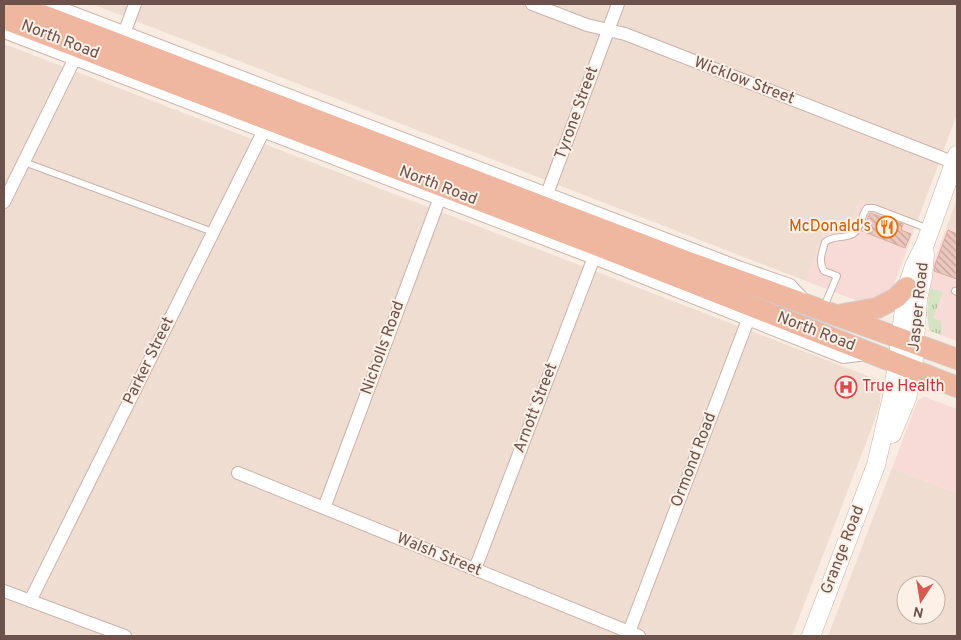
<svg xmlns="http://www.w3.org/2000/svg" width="961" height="640" font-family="Overpass,sans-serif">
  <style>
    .residential { fill: #f0ddd1; fill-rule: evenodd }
    .commercial { fill: #f8dbd7 }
    .grass { fill: url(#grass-tufts) }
    .building { fill: url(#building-back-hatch); stroke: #dcac9f }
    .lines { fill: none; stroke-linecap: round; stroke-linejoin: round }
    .service-casing { stroke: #c8b3ab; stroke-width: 8 }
    .minor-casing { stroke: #c8b3ab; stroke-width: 14 }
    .secondary-casing { stroke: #cdb4ab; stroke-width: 19 }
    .trunk-casing { stroke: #d3cbc9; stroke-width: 22 }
    .service { stroke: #fff; stroke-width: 6 }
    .minor { stroke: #fff; stroke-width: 12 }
    .secondary { stroke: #fff; stroke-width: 18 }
    .trunk { stroke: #efb6a0; stroke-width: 20 }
    .labels { text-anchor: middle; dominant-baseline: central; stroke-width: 4; stroke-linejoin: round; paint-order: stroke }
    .street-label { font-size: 16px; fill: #6d524c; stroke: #fdf0e7 }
    .food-label { font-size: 16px; fill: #c56008; stroke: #fdf0e7; text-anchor: end }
    .health-label { font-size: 16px; fill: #be3a42; stroke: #fdf0e7; text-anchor: start }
  </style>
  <defs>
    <pattern id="grass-tufts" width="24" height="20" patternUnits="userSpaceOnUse" patternTransform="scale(1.25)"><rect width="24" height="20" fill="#d6e4c3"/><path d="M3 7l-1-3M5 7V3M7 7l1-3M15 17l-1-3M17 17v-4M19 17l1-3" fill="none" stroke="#b2bba1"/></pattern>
    <pattern id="building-back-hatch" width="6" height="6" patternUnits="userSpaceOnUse" patternTransform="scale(1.25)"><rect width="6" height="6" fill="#ebc7bd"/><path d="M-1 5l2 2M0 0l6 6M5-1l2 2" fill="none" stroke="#c3a49c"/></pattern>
  </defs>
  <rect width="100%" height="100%" fill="#f9ece2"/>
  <path class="residential" d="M92 4H957V114L917 222 849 227 829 219 806 281Z
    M4 44 881 381 880 403 874 422 792 636H4Z
    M957 199V229L947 226Z
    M892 468 957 493V636H828ZM906 585H936V615H906Z"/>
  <path class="commercial" d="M860 200 917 222 893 287 865 304 806 281 829 219 849 227Z
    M947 226 957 229V341L930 331 927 315 933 265Z
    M925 397 957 409V493L892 468 918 400Z"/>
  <path class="grass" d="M930 288 943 292 933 318 941 321 942 335 930 331C926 316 928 302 930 288Z"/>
  <path class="building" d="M870 213 903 224 901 230 911 234 905 248 862 231Z
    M948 230 957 234V279L934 271 935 265Z"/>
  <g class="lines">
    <g class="service-casing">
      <path id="service" d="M24 162 213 232
        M955 291 957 292
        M823 309 837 276 824 271C818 261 822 253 825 242 834 235 844 239 853 234 861 229 861 215 867 208H874L929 229"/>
    </g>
    <g class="minor-casing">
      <path id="minor" d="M50 4 741 268 790 285 806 302
        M532 4 587 25 625 34 955 163
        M4 32 594 258 843 357 866 354
        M122 39 135 4
        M4 202 78 52
        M544 202 618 4
        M238 473 639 636
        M324 508 442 192
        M475 569 596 252
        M4 591 125 636
        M30 601 266 126
        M629 632 751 312"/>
    </g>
    <g class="secondary-casing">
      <path id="secondary" d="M892 434 907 398 913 370 918 299 923 277 925 254
        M811 636 876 465 893 392 907 287 914 266 925 244 957 155"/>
    </g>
    <g class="trunk-casing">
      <path id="trunk" d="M14 4 686 261 957 359
        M4 19 598 246 957 387
        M838 315 877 308 896 298 907 287"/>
    </g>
    <use href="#service" class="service"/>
    <use href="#minor" class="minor"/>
    <use href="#secondary" class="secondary"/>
    <use href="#trunk" class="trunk"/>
  </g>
  <defs>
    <g id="restaurant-ring" transform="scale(1.125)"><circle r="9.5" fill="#fdf0e7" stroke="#e8710a" stroke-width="1.5"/><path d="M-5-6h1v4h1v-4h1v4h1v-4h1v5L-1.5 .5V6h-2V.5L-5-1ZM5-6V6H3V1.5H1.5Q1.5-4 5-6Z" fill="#e8710a"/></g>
    <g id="hospital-ring" transform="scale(1.125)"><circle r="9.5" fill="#fdf0e7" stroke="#e0444e" stroke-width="1.5"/><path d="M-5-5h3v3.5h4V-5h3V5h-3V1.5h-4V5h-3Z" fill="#e0444e"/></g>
  </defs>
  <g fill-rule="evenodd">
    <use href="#restaurant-ring" x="887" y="227"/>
    <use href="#hospital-ring" x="846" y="387"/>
  </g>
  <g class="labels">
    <g class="street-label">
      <text transform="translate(60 40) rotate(21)">North Road</text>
      <text transform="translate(744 81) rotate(21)">Wicklow Street</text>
      <text transform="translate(577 113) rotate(-70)">Tyrone Street</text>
      <text transform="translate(438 186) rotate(21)">North Road</text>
      <text transform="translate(919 307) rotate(-84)">Jasper Road</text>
      <text transform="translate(816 332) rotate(21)">North Road</text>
      <text transform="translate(383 348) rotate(-70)">Nicholls Road</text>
      <text transform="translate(149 361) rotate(-64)">Parker Street</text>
      <text transform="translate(536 408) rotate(-69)">Arnott Street</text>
      <text transform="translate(694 460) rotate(-69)">Ormond Road</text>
      <text transform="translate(843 550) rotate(-69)">Grange Road</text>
      <text transform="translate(439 555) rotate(22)">Walsh Street</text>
    </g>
    <g class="food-label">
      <text x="871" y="227">McDonald's</text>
    </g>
    <g class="health-label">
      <text x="862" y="387">True Health</text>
    </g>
  </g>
  <rect width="961" height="640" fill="none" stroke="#6d524c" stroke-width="10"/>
  <g transform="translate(921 600) rotate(192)"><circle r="24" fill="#fdf0e7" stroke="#c3b1a9"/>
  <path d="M0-4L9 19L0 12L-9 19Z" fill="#d65a54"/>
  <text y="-8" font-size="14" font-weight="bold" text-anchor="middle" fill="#6d524c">N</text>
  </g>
</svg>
